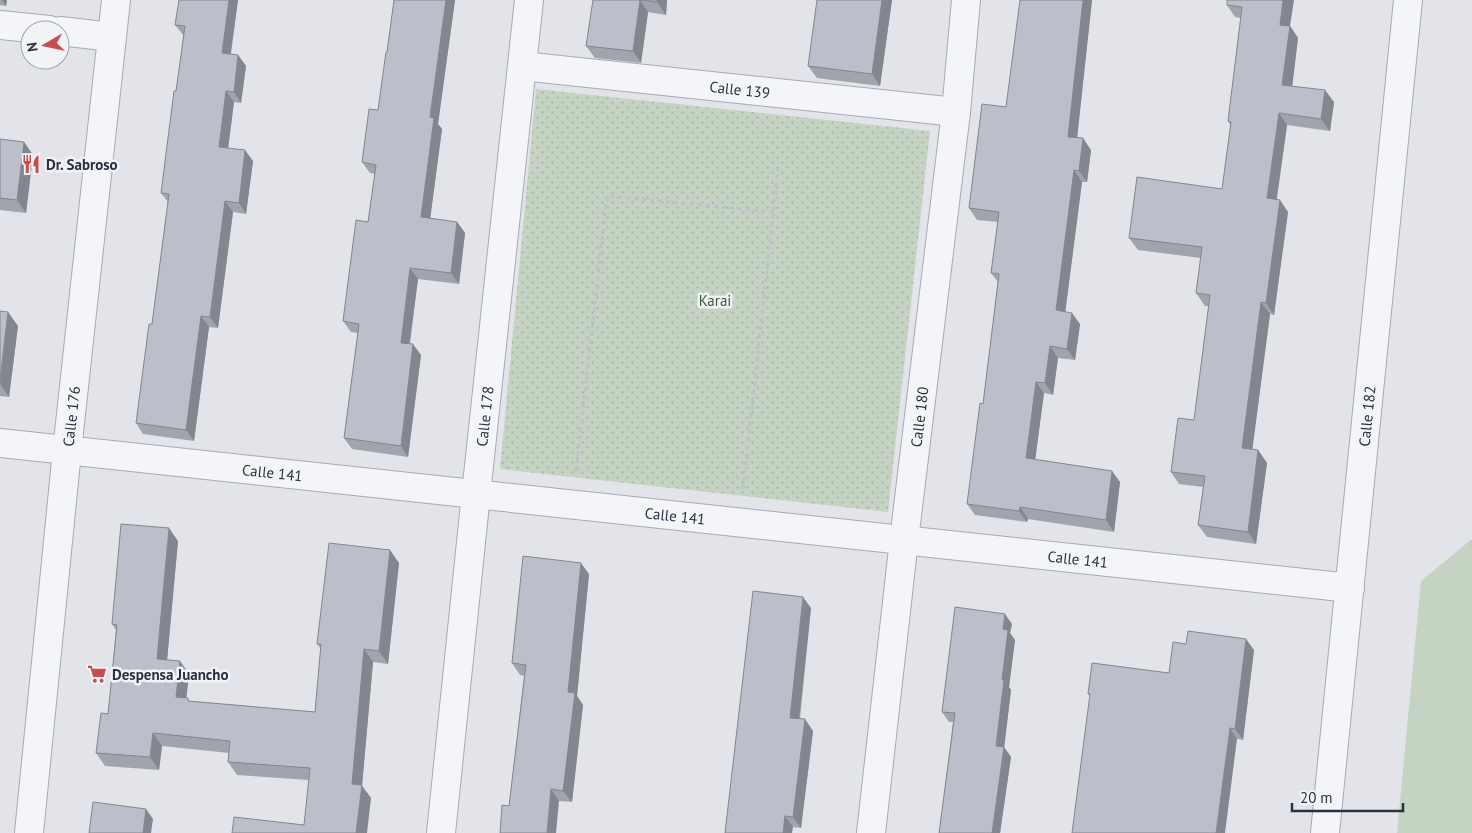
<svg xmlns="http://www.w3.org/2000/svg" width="1472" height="833" font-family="'PT Sans',sans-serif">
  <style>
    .grass { fill: url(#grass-dots) }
    .pitch { fill: #c5d3c3 }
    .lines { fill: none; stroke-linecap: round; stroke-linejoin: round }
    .street-casing { stroke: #a7aab4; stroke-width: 30 }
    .path { stroke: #bfc2c8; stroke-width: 3; stroke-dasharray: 4 4; stroke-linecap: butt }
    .street { stroke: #f4f5f8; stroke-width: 28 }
    .wall { fill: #a2a4ad }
    .shaded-wall { fill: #84868d }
    .building { fill: #bcbfc9; stroke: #84868d }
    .labels { text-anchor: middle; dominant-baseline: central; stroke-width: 5; stroke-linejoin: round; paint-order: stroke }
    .street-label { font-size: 15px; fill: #2a3041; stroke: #f1f3f7 }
    .poi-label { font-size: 15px; font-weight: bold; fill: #2a3041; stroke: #f1f3f7; text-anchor: start }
    .park-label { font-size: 15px; fill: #3a5c38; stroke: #f1f3f7 }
  </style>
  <defs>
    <pattern id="grass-dots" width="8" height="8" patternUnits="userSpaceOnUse" patternTransform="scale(1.25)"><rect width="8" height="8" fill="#c5d3c3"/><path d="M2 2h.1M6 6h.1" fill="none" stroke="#a9b5a9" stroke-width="1.8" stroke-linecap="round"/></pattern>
  </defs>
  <rect width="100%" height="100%" fill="#e2e4ea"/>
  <path class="grass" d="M536 89 930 131 888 512 500 469Z"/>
  <path class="pitch" d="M1472 539V833H1397L1421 581Z"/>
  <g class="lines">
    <g class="street-casing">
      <g id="street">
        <path d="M0 25 49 30"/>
        <path d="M60 31 112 37"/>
        <path id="s1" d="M522 66 956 112"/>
        <path id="s2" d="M0 443 1350 588"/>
        <path id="s3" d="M29 833 67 451 116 0"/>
        <path id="s4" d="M441 833 476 494 529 0"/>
        <path id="s5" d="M871 833 904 540 956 112 966 0"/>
        <path id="s6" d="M1325 833 1408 0"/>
      </g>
    </g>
    <path class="path" d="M576 471 607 196 774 212
      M743 489 778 169"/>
    <use href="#street" class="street"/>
  </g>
  <path class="wall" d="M0 0H7L6 6 0 5Z
    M179 0H238L231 54 238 55 246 66 241 103 234 102 228 148 253 161 246 214 233 212 218 328 209 327 194 441 143 434 136 423 152 324 168 202 161 193 176 91 184 36 175 25Z
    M394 0H455L438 124 442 129 430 218 457 222 465 233 459 284 418 279 410 344 421 355 408 457 352 449 344 438 358 333 351 332 343 321 368 222 375 174 370 173 362 162 378 110 387 52Z
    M593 0H667L666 15 648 12 641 63 595 58 586 46Z
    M892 0 880 86 817 78 808 66Z
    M1092 0 1077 138 1091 150 1087 182H1082L1065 312 1080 324 1075 360 1058 358 1053 395 1044 393 1035 459 1120 482 1114 532 1028 519 1027 522 975 515 967 504 983 404 998 282 991 273 998 222 977 220 969 208 1006 107Z
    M1227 0 1290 26 1298 38 1292 86 1334 102 1330 131 1287 125 1277 199 1288 212 1274 315 1270 314 1252 450H1258L1267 463 1256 544 1207 537 1198 525 1203 487 1179 484 1171 472 1194 420 1209 306H1205L1196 293 1201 258 1138 250 1129 238 1222 189 1231 126 1228 121 1241 18 1235 17 1227 5Z
    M0 139 24 142 33 155 26 213 0 210Z
    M0 311 18 326 9 397 0 396Z
    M178 541 167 660 189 674 186 698 190 701 315 712 321 649 317 644 399 563 388 664 373 662 362 786 371 798 304 825 309 780 237 775 228 762 229 753 162 746 159 770 105 766 96 753 108 714 116 630 112 624Z
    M589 574 577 696 583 705 572 802 559 801 509 806 524 676 520 675 512 663Z
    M811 608 800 719 813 731 801 828 793 827 725 833Z
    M1012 624 1010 633 1015 640 1009 687 1011 690 1004 747 1011 757 1000 833H939L953 722H949L942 712Z
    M1186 644 1254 650 1243 740 1237 739 1090 696 1088 694 1169 673Z"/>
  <path class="shaded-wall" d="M2 0H7L6 6Z
    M229 0H238L229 64 222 53Z
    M446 0H455L438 124 442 129 429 228 421 217 430 117Z
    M640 0 648 12 641 63 633 51Z
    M657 0H667L666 15 657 2Z
    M882 0H892L880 86 872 74Z
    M1083 0H1092L1076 148 1068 137Z
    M1283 0H1294L1290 26 1298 38 1291 97 1282 85 1280 25Z
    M238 55 246 66 241 103 234 92Z
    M1325 90 1334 102 1330 131 1321 119Z
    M226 91 234 102 227 157 219 147Z
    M1279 113 1287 125 1275 210 1267 198Z
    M1083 138 1091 150 1087 182 1079 171Z
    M24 142 33 155 26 213 17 200Z
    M245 150 253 161 246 214 239 203Z
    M1074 170 1082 182 1064 322 1056 310Z
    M1280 200 1288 212 1274 315 1266 303Z
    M225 201 233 212 218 328 210 317Z
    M457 222 465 233 459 284 451 273Z
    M410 268 418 279 408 354 401 343Z
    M1261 302 1270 314 1251 460 1242 448Z
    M8 312 18 326 9 397 0 384Z
    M1072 313 1080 324 1075 360 1067 349Z
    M201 316 209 327 194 441 186 430Z
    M413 344 421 355 408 457 401 446Z
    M1050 346 1058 358 1053 395 1045 383Z
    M1036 382 1044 393 1034 469 1026 458Z
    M1258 450 1267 463 1256 544 1248 532Z
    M1112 471 1120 482 1114 532 1106 520Z
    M1020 507 1028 519 1027 522 1019 511Z
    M169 528 178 541 166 672 157 659Z
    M390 550 399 563 388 664 379 651Z
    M581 563 589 574 577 696 583 705 572 802 563 791 568 692Z
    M803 597 811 608 798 729 790 718Z
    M1005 614 1012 624 1010 633 1015 640 1009 687 1011 690 1004 749V747L1011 757 1000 833H992L996 746 1002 680 1003 629Z
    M1246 639 1254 650 1243 740 1235 729Z
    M364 649 373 662 362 786 371 798 367 833H356L352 784Z
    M180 661 189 674 185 710 176 697Z
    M805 719 813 731 801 828 793 817Z
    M1230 728 1237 739 1225 833H1216Z
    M153 733 162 746 159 770 150 757Z
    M551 789 559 801 556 833H547Z
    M146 809 153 819 151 833H143Z
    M785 816 793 827 792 833H783Z"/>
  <path class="building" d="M179 0H229L222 53 238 55 234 92 226 91 219 147 245 150 239 203 225 201 210 317 201 316 186 430 136 423 149 324H152L169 194 161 193 174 91H176L185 26 175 25Z
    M394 0H446L430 117 434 118 421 217 457 222 451 273 410 268 401 343 413 344 401 446 344 438 359 324 343 321 356 220 368 222 376 165 362 162 369 109 378 110 386 52H387Z
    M593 0H640L633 51 586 46Z
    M640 0H657V2Z
    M817 0H882L872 74 808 66Z
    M1020 0H1083L1068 137 1083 138 1079 171 1074 170 1056 310 1072 313 1067 349 1050 346 1045 383 1036 382 1026 458 1112 471 1106 520 1020 507 1019 511 967 504 980 403 983 404 999 274 991 273 999 212 969 208 982 104 1006 107Z
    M1227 0H1283L1280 25 1290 26 1282 85 1325 90 1321 119 1279 113 1267 198 1280 200 1266 303 1261 302 1242 448 1258 450 1248 532 1198 525 1205 476 1171 472 1178 418 1194 420 1210 295 1196 293 1202 247 1129 238 1137 177 1222 189 1231 122 1228 121 1242 7 1227 5Z
    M0 139 24 142 17 200 0 198Z
    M0 311 8 312 0 380Z
    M121 524 169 528 157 659 180 661 176 697 188 698V701L315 712 321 644H317L329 543 390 550 379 651 364 649 352 784 362 785 356 833H232L234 817 304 825 310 768 228 762 230 741 153 733 150 757 96 753 101 713 108 714 117 625 112 624Z
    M523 556 581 563 568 692 575 693 563 791 551 789 547 833H500L502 805 509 806 526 665 512 663Z
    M753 591 803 597 790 718 805 719 793 817 785 816 783 833H725Z
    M955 607 1005 614 1003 629 1008 630 1002 680H1004L996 746 1004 747 992 833H939L955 713 942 712Z
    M1188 631 1246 639 1235 729 1230 728 1216 833H1072L1090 694H1088L1092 663 1169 673 1173 642 1186 644Z
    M93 802 146 809 143 833H89Z"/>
  <defs>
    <g id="restaurant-bare" transform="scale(1.5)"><path d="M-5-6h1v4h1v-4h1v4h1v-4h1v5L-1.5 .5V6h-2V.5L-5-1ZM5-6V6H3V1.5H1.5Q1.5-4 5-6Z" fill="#c94c4f" stroke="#f1f3f7" stroke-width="2.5" paint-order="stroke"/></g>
    <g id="supermarket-bare" transform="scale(1.5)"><path d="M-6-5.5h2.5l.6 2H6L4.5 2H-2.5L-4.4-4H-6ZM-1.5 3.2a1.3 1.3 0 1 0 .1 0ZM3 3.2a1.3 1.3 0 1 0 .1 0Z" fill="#c94c4f" stroke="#f1f3f7" stroke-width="2.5" paint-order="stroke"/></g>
  </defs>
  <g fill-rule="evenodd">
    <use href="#restaurant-bare" x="31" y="164"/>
    <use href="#supermarket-bare" x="97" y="674"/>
  </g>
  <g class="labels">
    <g class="street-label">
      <text stroke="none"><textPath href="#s1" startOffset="219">Calle 139</textPath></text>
      <text stroke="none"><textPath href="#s3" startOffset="419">Calle 176</textPath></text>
      <text stroke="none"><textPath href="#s4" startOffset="419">Calle 178</textPath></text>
      <text stroke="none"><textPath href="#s5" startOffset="419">Calle 180</textPath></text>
      <text stroke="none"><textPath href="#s6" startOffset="419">Calle 182</textPath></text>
      <text stroke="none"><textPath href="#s2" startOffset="274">Calle 141</textPath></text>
      <text stroke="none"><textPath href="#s2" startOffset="679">Calle 141</textPath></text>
      <text stroke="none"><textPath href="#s2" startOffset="1084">Calle 141</textPath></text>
    </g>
    <g class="poi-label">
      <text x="46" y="164">Dr. Sabroso</text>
      <text x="112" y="674">Despensa Juancho</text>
    </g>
    <g class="park-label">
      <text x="715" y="300">Karai</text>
    </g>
  </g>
  <g transform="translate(45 45) rotate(261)"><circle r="24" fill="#f1f3f7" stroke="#a1a5ae"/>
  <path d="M0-4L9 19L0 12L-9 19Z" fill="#c94c4f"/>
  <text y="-8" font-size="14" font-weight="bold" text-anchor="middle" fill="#2a3041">N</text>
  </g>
  <path d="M1292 803v8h111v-8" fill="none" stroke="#2a3041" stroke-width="2.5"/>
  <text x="1300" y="803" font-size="15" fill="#2a3041" stroke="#f1f3f7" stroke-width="4" paint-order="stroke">20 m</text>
</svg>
